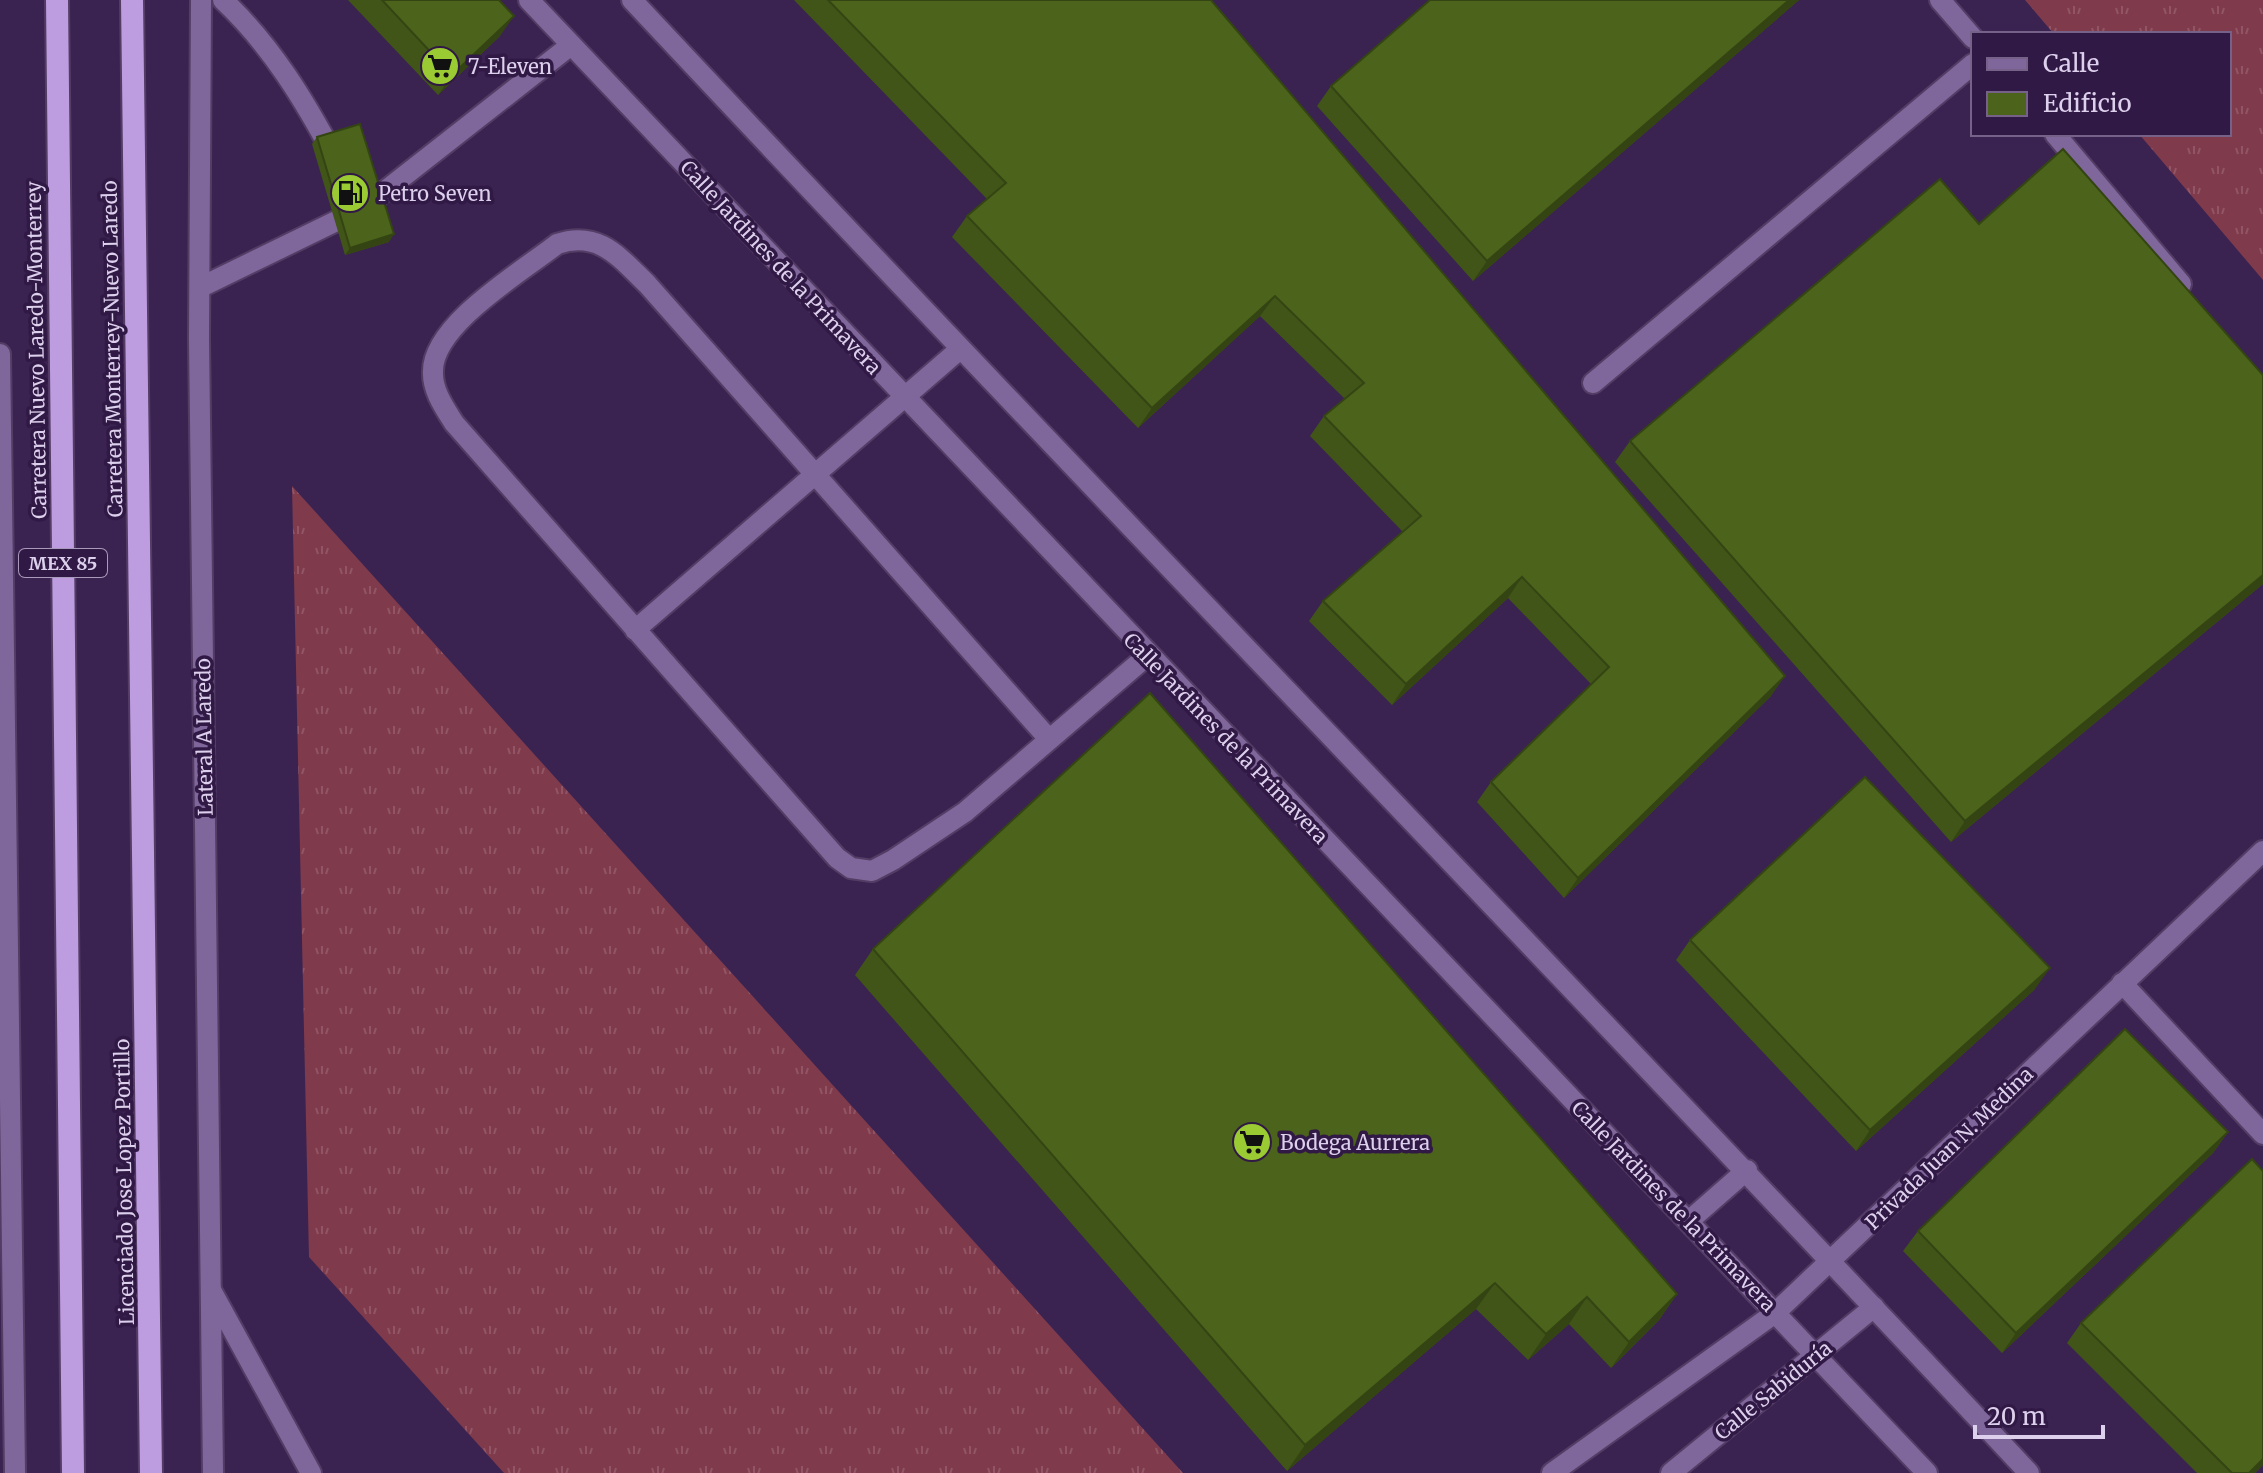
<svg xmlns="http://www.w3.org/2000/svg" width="2263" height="1473" font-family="Merriweather,serif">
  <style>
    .grass { fill: url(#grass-tufts) }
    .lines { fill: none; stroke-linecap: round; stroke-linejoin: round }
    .service-casing { stroke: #533d65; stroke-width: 24 }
    .minor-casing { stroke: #533d65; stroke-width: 24 }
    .tertiary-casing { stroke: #533d65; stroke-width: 24 }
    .trunk-casing { stroke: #533d65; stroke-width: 26 }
    .service { stroke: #80679b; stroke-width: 20 }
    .minor { stroke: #80679b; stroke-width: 20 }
    .tertiary { stroke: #80679b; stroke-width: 20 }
    .trunk { stroke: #bd9ce0; stroke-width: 22 }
    .wall { fill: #405517 }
    .shaded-wall { fill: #344513 }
    .building { fill: #4b631b; stroke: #344513; stroke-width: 2 }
    .labels { text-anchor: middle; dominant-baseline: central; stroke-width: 7; stroke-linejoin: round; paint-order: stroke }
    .shield { fill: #311946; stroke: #a999ba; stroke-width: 2 }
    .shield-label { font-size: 18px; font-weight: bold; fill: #ddd0ec }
    .poi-label { font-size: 20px; fill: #ddd0ec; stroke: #311946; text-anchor: start }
    .street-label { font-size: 20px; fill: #ddd0ec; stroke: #311946 }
  </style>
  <defs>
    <pattern id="grass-tufts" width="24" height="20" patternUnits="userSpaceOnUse" patternTransform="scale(2)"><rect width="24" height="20" fill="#7f3a4b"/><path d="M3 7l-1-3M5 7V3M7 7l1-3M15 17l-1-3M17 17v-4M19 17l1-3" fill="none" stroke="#915565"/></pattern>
  </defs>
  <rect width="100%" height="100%" fill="#3b2351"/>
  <path class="grass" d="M2025 0H2263V280L2139 134H2229V34H2054Z
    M292 486 1183 1473H504L309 1257Z"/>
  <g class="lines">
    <g class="service-casing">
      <path id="service" d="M223 0C271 45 305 101 335 158
        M1940 0 1973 38
        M2055 134 2181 284
        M362 209 571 45
        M201 287 359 210
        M1593 383 1973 64
        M635 630 959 350
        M1048 738 647 284C619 257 599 230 557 244 523 271 433 324 433 371 432 390 444 407 454 423L837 858 851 868 872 871 893 860 965 812 1147 656
        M2122 983 2263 1134
        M211 1290 311 1473
        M1552 1473 1775 1313 2263 851"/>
    </g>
    <g class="minor-casing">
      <path id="minor" d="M1671 1473 1874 1307"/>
    </g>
    <g class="tertiary-casing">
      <path id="tertiary" d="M201 0 199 339 213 1473
        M529 0C993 493 1462 981 1927 1473
        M632 0C1094 494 1567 978 2029 1473
        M0 354 15 1473
        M1690 1220 1747 1170"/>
    </g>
    <g class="trunk-casing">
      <path id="trunk" d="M57 0 73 1473
        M132 0 151 1473"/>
    </g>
    <use href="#service" class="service"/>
    <use href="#minor" class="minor"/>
    <use href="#tertiary" class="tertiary"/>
    <use href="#trunk" class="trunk"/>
  </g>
  <path class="wall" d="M348 0H499L500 36 438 95Z
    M794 0H1211L1771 696 1564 898 1477 802 1491 782 1591 684 1508 598 1392 705 1309 621 1323 601 1403 532 1310 436 1324 416 1345 399 1260 316 1138 428 952 237 967 216 987 199Z
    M1430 0H1799L1473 281 1317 106 1331 86Z
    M317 137 389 242 345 255 312 144Z
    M1979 224 2263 375V584L1951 842 1615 462 1630 441Z
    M1690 940 2035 989 1856 1151 1676 960Z
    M873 949 1677 1294 1659 1320 1611 1368 1569 1324 1528 1360 1476 1309 1287 1471 855 975Z
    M2228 1132 2213 1153 2002 1353 1903 1251 1918 1231Z
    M2081 1323 2263 1465 2255 1473H2197L2067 1343Z"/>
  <path class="shaded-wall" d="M1789 0H1799L1473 281 1487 261Z
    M514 16 500 36 438 95 452 75Z
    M394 234 389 242 345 255 350 248Z
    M1275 296 1260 316 1138 428 1152 408Z
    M2263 575V584L1951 842 1965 821Z
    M1522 577 1508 598 1392 705 1406 684Z
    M1785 676 1771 696 1564 898 1578 878Z
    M2050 968 2035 989 1856 1151 1870 1130Z
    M2228 1132 2213 1153 2002 1353 2016 1333Z
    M1495 1283 1476 1309 1287 1471 1305 1445Z
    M1677 1294 1659 1320 1611 1368 1629 1342Z
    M1587 1297 1569 1324 1528 1360 1546 1334Z
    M2263 1459V1465L2255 1473H2249Z"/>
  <path class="building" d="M382 0H499L514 16 452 75Z
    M828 0H1211L1785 676 1578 878 1491 782 1609 667 1522 577 1406 684 1323 601 1421 516 1324 416 1364 383 1275 296 1152 408 967 216 1006 183Z
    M1430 0H1789L1487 261 1331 86Z
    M360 124 394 234 350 248 317 137Z
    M2063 149 2263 375V575L1965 821 1630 441 1940 179 1979 224Z
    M1150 693 1677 1294 1629 1342 1587 1297 1546 1334 1495 1283 1305 1445 873 949Z
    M1865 777 2050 968 1870 1130 1690 940Z
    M2125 1029 2228 1132 2016 1333 1918 1231Z
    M2252 1159 2263 1171V1459L2249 1473H2232L2081 1323Z"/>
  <defs>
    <g id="supermarket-disc" transform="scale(2)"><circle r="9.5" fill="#9bcb33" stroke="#311946"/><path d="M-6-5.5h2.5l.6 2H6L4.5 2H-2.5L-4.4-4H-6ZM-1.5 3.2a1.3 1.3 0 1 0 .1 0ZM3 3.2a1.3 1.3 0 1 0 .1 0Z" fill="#111"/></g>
    <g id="fuel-disc" transform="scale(2)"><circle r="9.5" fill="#9bcb33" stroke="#311946"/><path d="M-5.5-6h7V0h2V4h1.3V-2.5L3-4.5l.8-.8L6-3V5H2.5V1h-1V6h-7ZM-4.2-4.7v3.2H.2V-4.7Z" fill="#111"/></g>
  </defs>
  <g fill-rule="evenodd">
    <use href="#supermarket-disc" x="440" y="66"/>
    <use href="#fuel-disc" x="350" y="193"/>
    <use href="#supermarket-disc" x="1252" y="1142"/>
  </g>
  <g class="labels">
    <rect class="shield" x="19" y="549" width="88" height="28" rx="6"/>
    <g class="shield-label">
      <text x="63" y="563">MEX 85</text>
    </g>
    <g class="poi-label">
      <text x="468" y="66">7-Eleven</text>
      <text x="378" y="193">Petro Seven</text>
      <text x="1280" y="1142">Bodega Aurrera</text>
    </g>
    <g class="street-label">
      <text transform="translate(781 267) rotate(47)">Calle Jardines de la Primavera</text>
      <text transform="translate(112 349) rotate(-91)">Carretera Monterrey-Nuevo Laredo</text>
      <text transform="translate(36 350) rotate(-91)">Carretera Nuevo Laredo-Monterrey</text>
      <text transform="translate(204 737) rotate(-91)">Lateral A Laredo</text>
      <text transform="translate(1226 738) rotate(46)">Calle Jardines de la Primavera</text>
      <text transform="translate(1949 1148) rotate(-44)">Privada Juan N. Medina</text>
      <text transform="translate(124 1182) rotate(-91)">Licenciado Jose Lopez Portillo</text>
      <text transform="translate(1674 1206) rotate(46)">Calle Jardines de la Primavera</text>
      <text transform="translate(1773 1390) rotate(-39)">Calle Sabiduría</text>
    </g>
  </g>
  <rect x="1971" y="32" width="260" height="104" fill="#311946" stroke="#766288" stroke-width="2"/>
  <rect x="1987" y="58" width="40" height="12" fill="#80679b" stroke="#766288" stroke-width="2"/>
  <text x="2043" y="72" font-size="24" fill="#ddd0ec">Calle</text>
  <rect x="1987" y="92" width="40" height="24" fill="#4b631b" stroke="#766288" stroke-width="2"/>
  <text x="2043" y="112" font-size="24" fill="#ddd0ec">Edificio</text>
  <path d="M1975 1425v12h128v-12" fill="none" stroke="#ddd0ec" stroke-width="4"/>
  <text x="1987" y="1425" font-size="24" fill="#ddd0ec" stroke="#311946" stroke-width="6" paint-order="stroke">20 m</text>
</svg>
